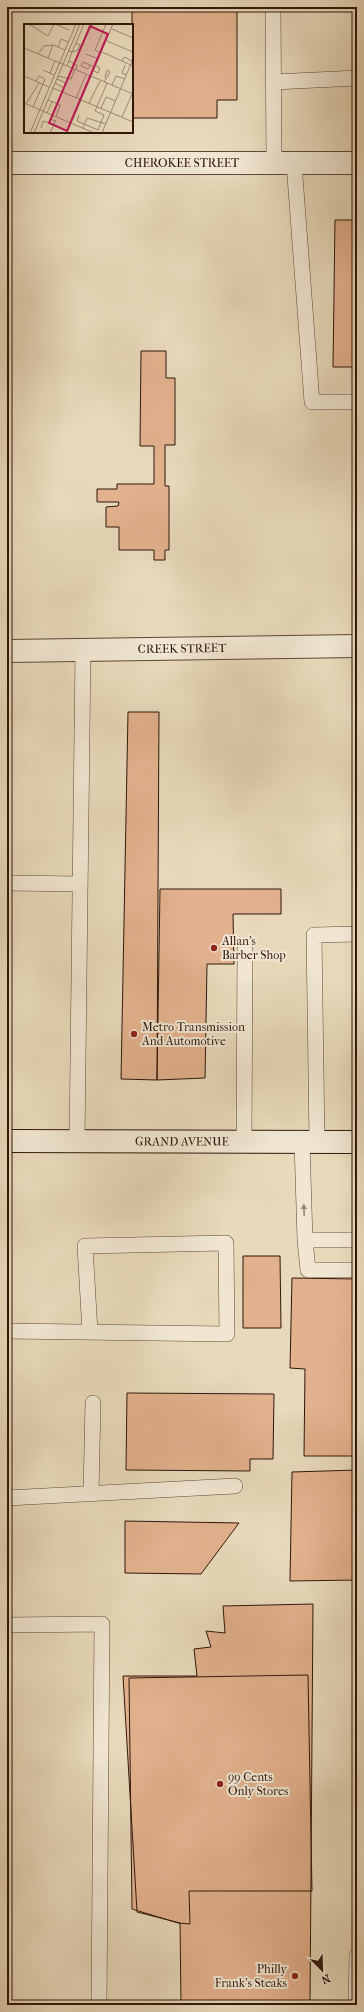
<svg xmlns="http://www.w3.org/2000/svg" width="364" height="2012" font-family="'IM FELL French Canon',serif">
  <style>
    .building { fill: #e2b18d; stroke: #2f160a }
    .lines { fill: none; stroke-linecap: round; stroke-linejoin: round }
    .service-casing { stroke: #5d4736; stroke-width: 16 }
    .minor-casing { stroke: #5d4736; stroke-width: 24 }
    .secondary-casing { stroke: #2f160a; stroke-width: 24 }
    .service { stroke: #f0e6d2; stroke-width: 15 }
    .minor { stroke: #f0e6d2; stroke-width: 22 }
    .secondary { stroke: #f0e6d2; stroke-width: 22 }
    .oneway { fill: #998878 }
    .poi-dot { fill: #8f2418; stroke: #f0e6d2; stroke-width: 1.5 }
    .labels { text-anchor: middle; dominant-baseline: central; stroke-width: 4; stroke-linejoin: round; paint-order: stroke }
    .street-label { font-size: 12px; fill: #2f160a; stroke: #f0e6d2 }
    .poi-label { font-size: 12px; fill: #2f160a; stroke: #f0e6d2; text-anchor: start }
    .inset-road { fill: none; stroke: #9e8b74; stroke-width: 1 }
    .view { fill: #c2185b; fill-opacity: 0.15; stroke: #c2185b; stroke-width: 2 }
    .inset-edge { fill: none; stroke: #2f160a; stroke-width: 2 }
  </style>
  <rect width="100%" height="100%" fill="#e8d9ba"/>
  <filter id="stains"><feTurbulence type="fractalNoise" baseFrequency=".005" numOctaves="4"/><feColorMatrix values="0 0 0 0 .2 0 0 0 0 .09 0 0 0 0 .02 0 0 0 .5 -.17"/></filter>
  <radialGradient id="worn" r=".72"><stop offset=".6" stop-color="#630" stop-opacity="0"/><stop offset="1" stop-color="#630" stop-opacity=".3"/></radialGradient>
  <path class="building" d="M132 7H237V100H217V118H132Z
    M335 220H357V367H333Z
    M141 351H166V378H175V445H165V486H169V550H165V560H154V550H119V527H106V507L118 506 119 502H97V489H117V484H154V446H140Z
    M128 712H159L157 1080 121 1079Z
    M160 889H281V914H233L234 964H207L205 1078 157 1080Z
    M243 1256H280L281 1328H243Z
    M292 1278 357 1279V1456H304L305 1369 290 1368Z
    M127 1393 274 1394 273 1459H250V1471L126 1470Z
    M357 1470V1580L290 1581 292 1472Z
    M125 1521 239 1523 201 1574 125 1573Z
    M313 1604 310 2005H181L180 1923 137 1912 123 1676H197L194 1649 211 1647 206 1631 225 1633 223 1606Z
    M308 1675 312 1891H189L190 1924 178 1923 132 1909 129 1678Z"/>
  <g class="lines">
    <g class="service-casing">
      <path id="service" d="M273 7 274 163
        M274 82 357 78
        M294 163 312 402H357
        M7 883 80 884
        M77 1141 83 651
        M244 1142 245 948
        M302 1142 305 1240H357
        M317 1142 314 935 357 934
        M305 1240 308 1270H357
        M7 1331 227 1334 226 1243 85 1246 90 1332
        M91 1493 93 1403
        M7 1498 235 1486
        M7 1625 102 1624 99 2005
        M356 2005 357 1956"/>
    </g>
    <g class="minor-casing">
      <g id="minor">
        <path id="s1" d="M7 163H357"/>
        <path id="s2" d="M7 651 357 646"/>
      </g>
    </g>
    <g class="secondary-casing">
      <g id="secondary">
        <path id="s3" d="M7 1141 357 1142"/>
      </g>
    </g>
    <use href="#service" class="service"/>
    <use href="#minor" class="minor"/>
    <use href="#secondary" class="secondary"/>
  </g>
  <defs><path id="oneway-solid" d="M-6-.8H1V-3.2L6.5 0L1 3.2V.8H-6Z"/></defs>
  <use class="oneway" href="#oneway-solid" transform="translate(304 1210) rotate(-92)"/>
  <g class="poi-dot">
    <circle cx="214" cy="948" r="4"/>
    <circle cx="134" cy="1034" r="4"/>
    <circle cx="220" cy="1784" r="4"/>
    <circle cx="295" cy="1976" r="4"/>
  </g>
  <g class="labels">
    <g class="street-label">
      <text stroke="none"><textPath href="#s1" startOffset="175">CHEROKEE STREET</textPath></text>
      <text stroke="none"><textPath href="#s2" startOffset="175">CREEK STREET</textPath></text>
      <text stroke="none"><textPath href="#s3" startOffset="175">GRAND AVENUE</textPath></text>
    </g>
    <g class="poi-label">
      <text x="222" y="941">Allan's<tspan x="222" dy="14">Barber Shop</tspan></text>
      <text x="142" y="1027">Metro Transmission<tspan x="142" dy="14">And Automotive</tspan></text>
      <text x="228" y="1777">99 Cents<tspan x="228" dy="14">Only Stores</tspan></text>
      <text x="287" y="1969" text-anchor="end">Philly<tspan x="287" dy="14">Frank's Steaks</tspan></text>
    </g>
  </g>
  <g transform="translate(24 24)">
    <rect width="109" height="109" fill="#e8d9ba"/>
    <path class="inset-road" d="M5 0 24 12 30 0M31 0 45 6M88 5 109 14M83 17 109 28M52 19 60 0M34 23 37 15 44 18M0 24 36 39M45 27 48 28 52 19 58 22 68 0M78 28 109 42M77 29 71 26 82 0M14 30 20 22 29 21M62 30 75 35M24 34 29 21 41 26M45 37 53 41 52 46M98 37 100 33 108 37M36 39 109 70M66 41 64 45 57 42 59 38 66 41 71 43M101 41 98 49 102 51M43 42 48 28 54 26 56 21M19 46 30 51M70 47 74 49 76 44 72 42M26 49 31 37M0 52 25 63M34 52 47 55 51 45M12 57 15 52 21 55 19 60M80 58 86 48 83 46 81 54M31 59 40 64 42 59 33 55M88 61 92 52 101 55M29 64 109 98M52 74 62 51M24 76 36 81 32 93M0 79 70 109M65 79 76 57M2 80 15 59M9 83 19 60M77 84 82 73 92 77M23 89 28 78M55 91 53 97 74 106 80 91 71 87 83 59M98 93 108 70M17 104 19 97 25 99 27 95 31 97M59 104 63 94 82 100M6 109 52 0M10 109 56 0M26 109 32 96M43 109 89 0M78 109 109 35"/>
    <path class="view" d="M66 2 84 10 43 107 25 99Z"/>
    <rect width="109" height="109" class="inset-edge"/>
  </g>
  <rect width="364" height="2012" fill="none" stroke="#e8d9ba" stroke-width="24"/>
  <rect x="8" y="8" width="348" height="1996" fill="none" stroke="#2f160a" stroke-width="2"/>
  <rect x="12" y="12" width="340" height="1988" fill="none" stroke="#2f160a"/>
  <g transform="translate(322 1970) rotate(157)" stroke="#f0e6d2" stroke-width="3" paint-order="stroke">
  <path d="M0-3L7 15L0 10L-7 15Z" fill="#2f160a"/>
  <text y="-6" font-size="11" font-weight="bold" text-anchor="middle" fill="#2f160a">N</text>
  </g>
  <rect width="100%" height="100%" filter="url(#stains)"/>
  <rect width="100%" height="100%" fill="url(#worn)"/>
</svg>
